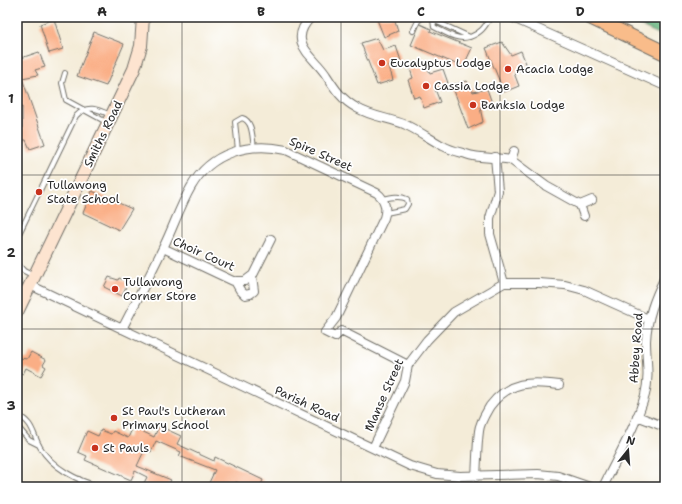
<svg xmlns="http://www.w3.org/2000/svg" width="682" height="504" font-family="'Shantell Sans',sans-serif">
  <style>
    .forest { fill: url(#forest-firs); stroke: #476e54 }
    .lines { fill: none; stroke-linecap: round; stroke-linejoin: round }
    .stream { stroke: #74a8e1; stroke-width: 2.5 }
    .building { fill: #faae85 }
    .service-casing { stroke: #716f68; stroke-width: 6 }
    .minor-casing { stroke: #716f68; stroke-width: 10 }
    .secondary-casing { stroke: #716f68; stroke-width: 14 }
    .trunk-casing { stroke: #716f68; stroke-width: 16 }
    .path { stroke: #716f68; stroke-width: 1.5; stroke-dasharray: 3 3; stroke-linecap: butt }
    .service { stroke: #fff; stroke-width: 4 }
    .minor { stroke: #fff; stroke-width: 8 }
    .secondary { stroke: #fde4d0; stroke-width: 12 }
    .trunk { stroke: #f9bc8a; stroke-width: 14 }
    .grid { fill: none; stroke: #2b2b2b; stroke-width: 1; stroke-opacity: 0.55 }
    .poi-dot { fill: #c8321e; stroke: #fff; stroke-width: 1.5 }
    .labels { text-anchor: middle; dominant-baseline: central; stroke-width: 3.5; stroke-linejoin: round; paint-order: stroke }
    .poi-label { font-size: 12px; fill: #2b2b2b; stroke: #fff; text-anchor: start }
    .street-label { font-size: 12px; fill: #2b2b2b; stroke: #fff }
    .neatline { fill: none; stroke: #2b2b2b; stroke-width: 1.5 }
    .grid-label { font-size: 13px; text-anchor: middle; font-weight: bold; fill: #2b2b2b }
  </style>
  <defs>
    <pattern id="forest-firs" width="22" height="20" patternUnits="userSpaceOnUse"><rect width="22" height="20" fill="#63b27c"/><path d="M5 1l3.5 6h-7zM16 11l3.5 6h-7z" fill="#529166"/></pattern>
  </defs>
  <rect width="100%" height="100%" fill="#fff"/>
  <filter id="ink" filterUnits="userSpaceOnUse"><feTurbulence type="fractalNoise" baseFrequency=".025" numOctaves="2"/><feDisplacementMap in="SourceGraphic" scale="8" xChannelSelector="R" yChannelSelector="G"/><feConvolveMatrix kernelMatrix="1 2 1 2 8 2 1 2 1" color-interpolation-filters="sRGB"/></filter>
  <filter id="wash" filterUnits="userSpaceOnUse"><feTurbulence type="fractalNoise" baseFrequency=".012" numOctaves="4" result="noise"/><feDisplacementMap in="SourceGraphic" scale="16" xChannelSelector="R" yChannelSelector="G"/><feGaussianBlur stdDeviation="0.9" result="paint"/><feColorMatrix in="noise" values="0 0 0 0 0 0 0 0 0 0 0 0 0 0 0 0 0 1.4 0 .05"/><feComposite in="paint" operator="in"/></filter>
  <g filter="url(#wash)">
    <rect width="100%" height="100%" fill="#f4ecd8"/>
    <path class="forest" d="M622 17H665V37Z"/>
    <g class="lines">
      <path class="stream" d="M17 478 28 487"/>
    </g>
    <g id="blocks">
      <path class="building" d="M376 17H394L398 31 384 37Z
        M54 19 63 49 49 53 40 24Z
        M420 24 431 29 430 31 472 48 463 67 411 45Z
        M94 32 124 44 106 86 77 76Z
        M377 38 383 50 396 46 401 61 389 66 393 80 377 85 361 43Z
        M502 42 511 55 521 51 527 66 514 73 519 86 504 92 486 48Z
        M39 52 45 67 35 70 38 75 22 78 45 144 30 149 26 140H17V131L22 128V107L17 108V66L20 72 22 71 18 59Z
        M424 61 430 73 443 69 448 83 435 89 440 102 424 108 420 96 414 98 408 80 413 78 409 66Z
        M467 81 473 92 487 89 492 103 480 107 483 122 468 129 452 85Z
        M92 191 132 209 119 230 83 213Z
        M109 277 118 280 119 278 128 282 122 296 104 287Z
        M31 352 46 360 43 365 46 367 41 376 26 368 23 374 17 371V365L20 358 27 359Z
        M159 426 181 436 177 444 214 461 215 457 263 480 260 487H246L236 482 234 487H207L215 470 179 456 181 452 156 441 151 452 145 449 137 466 171 480 167 487H146L147 484 144 483 147 477 135 471 131 480 85 460 87 456 78 452 87 431 98 436 101 430 111 434 113 431 128 438 133 427 154 437Z"/>
    </g>
  </g>
  <g filter="url(#ink)">
    <use href="#blocks" fill-opacity="0" stroke="#716f68" stroke-width="1"/>
    <g class="lines">
      <g class="service-casing">
        <path id="service" d="M431 17 433 20 470 37C480 33 485 28 490 17
          M433 20 434 27C445 32 457 41 469 37
          M413 31 418 21 423 17
          M65 73 62 83 66 100 108 123
          M238 150 235 122 242 118C253 121 252 137 254 147
          M383 199C391 197 400 195 407 199L408 204 405 209 386 213
          M17 238 76 116C87 104 98 109 110 115
          M17 263 24 271 32 275
          M17 274 22 294
          M17 408 21 417
          M17 415C34 423 32 433 40 447 52 468 78 481 101 487
          M17 426 29 440 39 445
          M79 479 85 487"/>
      </g>
      <g class="minor-casing">
        <path id="minor" d="M311 17C286 43 313 55 326 75 335 89 342 100 357 108 372 117 390 118 406 125 419 131 430 139 443 146 450 150 459 152 466 154 479 159 497 157 511 160L514 151
          M511 17 665 86
          M495 157 498 191 490 218V234L504 283
          M511 160 546 186 580 205 592 200
          M580 205 584 216
          M163 248 233 281H245L253 275 271 239
          M235 281 240 290 245 295 250 294 254 291 252 276
          M30 285 410 466 437 474 460 476 538 474 558 476 590 487
          M122 329C136 302 150 275 163 248 173 228 180 206 191 187 211 152 249 142 286 150L377 193C385 199 387 209 384 218L336 318 325 332 335 337 341 331 408 365
          M637 416 665 427
          M373 448 405 381 408 365 427 340 454 312 504 283H539L565 285 584 290 648 319
          M476 477C477 462 477 446 479 431 480 422 486 413 490 406 509 381 530 381 559 385
          M603 487C616 460 637 424 645 395 650 375 646 360 646 341 647 317 655 298 665 277"/>
      </g>
      <g class="secondary-casing">
        <path id="secondary" d="M17 312 134 69 141 46 143 17"/>
      </g>
      <g class="trunk-casing">
        <path id="trunk" d="M590 17 665 53"/>
      </g>
      <path class="path" d="M50 184 65 190"/>
      <use href="#service" class="service"/>
      <use href="#minor" class="minor"/>
      <use href="#secondary" class="secondary"/>
      <use href="#trunk" class="trunk"/>
    </g>
  </g>
  <path class="grid" d="M182 17V487M341 17V487M500 17V487M17 175H665M17 329H665"/>
  <g class="poi-dot">
    <circle cx="382" cy="63" r="4"/>
    <circle cx="508" cy="69" r="4"/>
    <circle cx="426" cy="86" r="4"/>
    <circle cx="473" cy="105" r="4"/>
    <circle cx="39" cy="192" r="4"/>
    <circle cx="115" cy="289" r="4"/>
    <circle cx="114" cy="418" r="4"/>
    <circle cx="95" cy="448" r="4"/>
  </g>
  <g class="labels">
    <g class="poi-label">
      <text x="390" y="63">Eucalyptus Lodge</text>
      <text x="516" y="69">Acacia Lodge</text>
      <text x="434" y="86">Cassia Lodge</text>
      <text x="481" y="105">Banksia Lodge</text>
      <text x="47" y="185">Tullawong<tspan x="47" dy="14">State School</tspan></text>
      <text x="123" y="282">Tullawong<tspan x="123" dy="14">Corner Store</tspan></text>
      <text x="122" y="411">St Paul's Lutheran<tspan x="122" dy="14">Primary School</tspan></text>
      <text x="103" y="448">St Pauls</text>
    </g>
    <g class="street-label">
      <text transform="translate(103 134) rotate(-64)">Smiths Road</text>
      <text transform="translate(321 154) rotate(24)">Spire Street</text>
      <text transform="translate(204 254) rotate(24)">Choir Court</text>
      <text transform="translate(636 348) rotate(-86)">Abbey Road</text>
      <text transform="translate(384 395) rotate(-66)">Manse Street</text>
      <text transform="translate(307 404) rotate(25)">Parish Road</text>
    </g>
  </g>
  <rect width="682" height="504" fill="none" stroke="#fff" stroke-width="44"/>
  <g transform="translate(628 450) rotate(17)" stroke="#ffffff" stroke-width="3" paint-order="stroke">
  <path d="M0-3L7 15L0 10L-7 15Z" fill="#2b2b2b"/>
  <text y="-6" font-size="11" font-weight="bold" text-anchor="middle" fill="#2b2b2b">N</text>
  </g>
  <rect x="22" y="22" width="638" height="460" class="neatline"/>
  <g class="grid-label">
    <text x="102" y="16">A</text>
    <text x="261" y="16">B</text>
    <text x="421" y="16">C</text>
    <text x="580" y="16">D</text>
    <text x="11" y="103">1</text>
    <text x="11" y="257">2</text>
    <text x="11" y="410">3</text>
  </g>
</svg>
